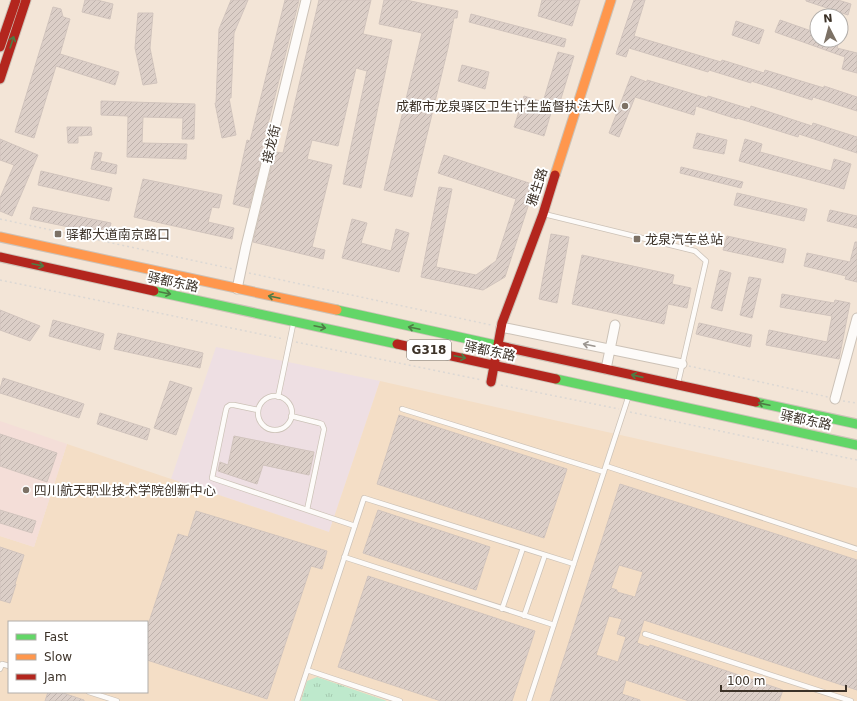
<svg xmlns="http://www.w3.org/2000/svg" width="857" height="701" font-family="'DejaVu Sans','Noto Sans SC',sans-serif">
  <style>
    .commercial { fill: #eedfe3 }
    .built { fill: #f4dec6; fill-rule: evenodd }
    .education { fill: #f4ded8 }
    .park { fill: url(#park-tufts) }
    .building { fill: url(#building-hatch); stroke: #d1c4bd; fill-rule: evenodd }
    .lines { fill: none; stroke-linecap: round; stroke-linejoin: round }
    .lane-casing { stroke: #ccc2b7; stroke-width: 6 }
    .street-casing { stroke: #ccc2b7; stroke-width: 11 }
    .fast-casing { stroke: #ccc2b7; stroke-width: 11 }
    .slow-casing { stroke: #ccc2b7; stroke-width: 11 }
    .jam-casing { stroke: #ccc2b7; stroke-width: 11 }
    .path { stroke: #dcd8d4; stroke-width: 1.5; stroke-dasharray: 2 3; stroke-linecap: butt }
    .lane { stroke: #fdfbf9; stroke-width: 4.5 }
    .street { stroke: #fdfbf9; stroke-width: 9 }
    .fast { stroke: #63d668; stroke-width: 9 }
    .slow { stroke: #ff974d; stroke-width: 9 }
    .jam { stroke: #b3261e; stroke-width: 9 }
    .oneway { stroke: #4e7c45 }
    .oneway2 { stroke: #9c9690 }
    .poi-dot { fill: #7c7165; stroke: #fff; stroke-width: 1.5 }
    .labels { text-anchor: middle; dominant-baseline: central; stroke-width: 4; stroke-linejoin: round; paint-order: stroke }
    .shield { fill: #fff; stroke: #767068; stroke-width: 1 }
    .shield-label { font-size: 12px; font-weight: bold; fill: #3c3228 }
    .poi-label { font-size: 13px; fill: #3c3228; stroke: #fff; text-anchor: start }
    .street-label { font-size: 13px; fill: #3c3228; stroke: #fff }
  </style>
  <defs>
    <pattern id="park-tufts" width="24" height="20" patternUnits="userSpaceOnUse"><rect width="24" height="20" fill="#bee9cc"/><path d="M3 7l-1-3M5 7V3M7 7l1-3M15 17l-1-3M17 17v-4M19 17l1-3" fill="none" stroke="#a4c8af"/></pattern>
    <pattern id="building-hatch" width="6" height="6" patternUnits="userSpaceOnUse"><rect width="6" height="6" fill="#dccfc8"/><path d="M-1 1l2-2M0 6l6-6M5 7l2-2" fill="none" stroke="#beb2ac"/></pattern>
  </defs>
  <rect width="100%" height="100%" fill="#f3e5d7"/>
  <path class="commercial" d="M216 347 380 381 329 532 171 479Z"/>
  <path class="built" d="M380 381 857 488V701H0V536L34 547 67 444 329 532ZM9 622H147V692H9Z"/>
  <path class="education" d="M0 421 67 444 34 547 0 536Z"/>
  <path class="park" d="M317 677 387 701H301L307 681Z"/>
  <path class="building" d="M85 0H97L113 4 110 19 82 12Z
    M231 0H248L234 33 231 98H229L236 135 222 138 215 103H216L219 29Z
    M285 0H299L262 148 264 149 249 208 233 204 247 140 250 141Z
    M319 0H371L363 34 392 40 361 188 343 184 367 71 356 68 338 146 312 140 307 159 332 165 312 247 325 250 323 259 253 242 275 152 283 153Z
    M384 0H406L458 11 457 18H454L448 48 412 197 384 190 422 33 379 24Z
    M542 0H580L572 26 538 16Z
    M634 0H645L634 36 721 62 722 60 764 73 765 70 824 88V86L857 97V111L813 97 812 100 751 81V83L709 70 708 72 629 48 626 57 616 54Z
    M806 0H838L851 4 848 15 806 1Z
    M53 7 61 9 63 17 70 19 60 54 119 72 115 85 56 66 34 138 15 132Z
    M138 13H153L150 48 157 83 143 85 135 48Z
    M471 14 566 39 564 47 469 22Z
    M780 20 817 33V40H839L837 48 857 53V73L842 69 845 57 775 32Z
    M736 21 764 30 759 44 732 35Z
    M558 52 574 56 559 105 554 103 544 136 514 127 524 96 543 102Z
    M462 65 489 72 485 89 458 81Z
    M631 76 647 82V80L707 98 708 96 750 109 751 106 812 126 813 123 857 137V153L799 134 798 137 737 118V119L696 106 694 115 635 97 619 137 609 133Z
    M101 101 195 104 194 139H182L183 118 143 117 142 143 187 144 186 159 127 157 128 116 101 115Z
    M67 127H91L92 135 78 136V143H68Z
    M697 133 727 140 724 154 693 148Z
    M0 139 38 155 12 216 0 211V198L14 165 0 160Z
    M745 139 762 144 760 152 831 171 834 159 851 164 844 189 739 161Z
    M95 152 102 153 100 161 117 165 116 174 91 169Z
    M444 155 535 185 505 277 483 290 421 277 439 187 452 189 436 267 476 275 496 261 516 199 438 173Z
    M681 167 743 182 741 188 680 173Z
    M41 171 112 188 109 201 38 185Z
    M143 179 222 195 219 208 212 207 208 222 234 228 232 239 134 217Z
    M737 193 807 209 804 221 734 205Z
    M33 207 111 223 108 235 30 219Z
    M830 210 857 216V228L827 221Z
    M352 219 367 223 361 243 391 251 396 229 409 233 399 272 342 258Z
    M551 234 569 237 557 303 539 299Z
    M727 236 786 249 783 263 723 250Z
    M855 242H857V282L845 279 846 276 804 266 807 253 850 262Z
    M582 255 674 275 672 284 691 288 687 308 668 304 664 324 572 304Z
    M720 270 731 273 722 311 711 308Z
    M749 277 761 279 752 318 740 315Z
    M782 294 834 303 835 300 850 303 839 359 766 345 769 330 827 342 832 316 780 307Z
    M0 310 40 326 30 341 0 330Z
    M53 320 104 334 100 350 49 336Z
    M699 323 752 335 750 347 696 334Z
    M118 333 203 353 200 368 114 349Z
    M3 378 84 404 79 418 0 393V389Z
    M170 381 192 388 176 435 154 428Z
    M100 413 150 429 147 440 97 424Z
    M399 415 567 469 544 538 377 484Z
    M0 434 57 453 47 482 0 466Z
    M234 436 314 452 309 475 263 465 257 484 218 471 220 462 228 465Z
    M620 484 857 560V690L644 620 637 643 649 647 650 645 783 690 779 701H689L626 680 622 694 640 700V701H550ZM619 565 643 572 635 597 617 592V590L611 588ZM609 616 622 619 617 634 626 637 618 662 596 655Z
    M0 510 36 521 32 533 0 523Z
    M378 510 490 547 476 590 363 553Z
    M196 511 327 551 322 569 311 566 267 699 147 660V628L178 534 188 537Z
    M0 547 24 555 15 584H16L10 603 0 600Z
    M368 576 535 631 512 701H441L338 667Z
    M48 692H60L84 700V701H45Z"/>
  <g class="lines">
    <g class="lane-casing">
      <path id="lane" d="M544 214 695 251 706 261 678 383
        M258 413a17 17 0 1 1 34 0a17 17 0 1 1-34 0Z
        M278 397 293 325
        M402 409 604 472
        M258 410 234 405H230L227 407 226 410 212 478 355 526
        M291 416 319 423 322 424 324 429 307 510
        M606 466 857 549
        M344 557 554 625
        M502 609 523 548
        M524 616 545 555
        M645 634 851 701
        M0 669 2 664 9 666
        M307 670 400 701
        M89 692 117 701
        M297 701 364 498 574 564
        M529 701 628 398"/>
    </g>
    <g class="street-casing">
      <path id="street" d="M237 289 246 246 306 0
        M501 327 682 364
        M606 369 615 325
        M835 399 857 318"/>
    </g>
    <g class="fast-casing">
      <path id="fast" d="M154 291 397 344
        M337 310 500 346
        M556 379 857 445
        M756 402 857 424"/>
    </g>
    <g class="slow-casing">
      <path id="slow" d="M555 175 611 0
        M0 237 337 310"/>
    </g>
    <g class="jam-casing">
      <path id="jam" d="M0 47 16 0
        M0 79 26 0
        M0 257 154 291
        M397 344 556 379
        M500 346 756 402
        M491 382 502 323 543 214 555 175"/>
    </g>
    <path class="path" d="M0 219 233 269
      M249 273 491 325
      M0 280 284 339
      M296 342 482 380
      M689 366 828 397
      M501 385 619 409
      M843 401 857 403
      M630 412 857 460"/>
    <use href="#lane" class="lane"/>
    <use href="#street" class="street"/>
    <use href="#fast" class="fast"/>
    <use href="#slow" class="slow"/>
    <use href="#jam" class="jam"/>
  </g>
  <defs><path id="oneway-shaft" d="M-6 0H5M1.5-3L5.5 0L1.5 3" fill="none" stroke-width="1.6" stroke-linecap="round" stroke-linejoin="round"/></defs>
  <g class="oneway">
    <use href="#oneway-shaft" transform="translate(12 42) rotate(-72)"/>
    <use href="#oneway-shaft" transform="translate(38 265) rotate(12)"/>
    <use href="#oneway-shaft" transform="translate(165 293) rotate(12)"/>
    <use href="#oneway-shaft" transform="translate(274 297) rotate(-168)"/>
    <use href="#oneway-shaft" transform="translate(320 327) rotate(12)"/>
    <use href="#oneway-shaft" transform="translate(414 328) rotate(-168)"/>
    <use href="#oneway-shaft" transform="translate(460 357) rotate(12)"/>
    <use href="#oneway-shaft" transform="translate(637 376) rotate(-167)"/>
    <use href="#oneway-shaft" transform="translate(764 404) rotate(-168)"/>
  </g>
  <use class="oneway2" href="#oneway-shaft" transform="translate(589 345) rotate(-168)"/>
  <g class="poi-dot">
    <circle cx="625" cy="106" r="4"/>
    <rect x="54" y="230" width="8" height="8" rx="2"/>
    <rect x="633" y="235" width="8" height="8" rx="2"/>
    <circle cx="26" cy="490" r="4"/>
  </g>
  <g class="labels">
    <rect class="shield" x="407" y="340" width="44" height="20" rx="3"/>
    <g class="shield-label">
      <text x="429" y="350">G318</text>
    </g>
    <g class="poi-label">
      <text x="617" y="106" text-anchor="end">成都市龙泉驿区卫生计生监督执法大队</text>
      <text x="66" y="234">驿都大道南京路口</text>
      <text x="645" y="239">龙泉汽车总站</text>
      <text x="34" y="490">四川航天职业技术学院创新中心</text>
    </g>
    <g class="street-label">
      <text transform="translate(271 144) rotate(-76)">接龙街</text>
      <text transform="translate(537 187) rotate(-72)">雅生路</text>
      <text transform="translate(173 282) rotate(12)">驿都东路</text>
      <text transform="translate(490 351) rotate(12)">驿都东路</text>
      <text transform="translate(806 420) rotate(12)">驿都东路</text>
    </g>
  </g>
  <rect x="8" y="621" width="140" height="72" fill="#ffffff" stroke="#b1ada9"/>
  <rect x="16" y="634" width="20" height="6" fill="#63d668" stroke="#b1ada9"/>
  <text x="44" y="641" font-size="12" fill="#3c3228">Fast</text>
  <rect x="16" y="654" width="20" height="6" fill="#ff974d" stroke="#b1ada9"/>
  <text x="44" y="661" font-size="12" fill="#3c3228">Slow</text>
  <rect x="16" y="674" width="20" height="6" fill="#b3261e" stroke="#b1ada9"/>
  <text x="44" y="681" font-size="12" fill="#3c3228">Jam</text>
  <g transform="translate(829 28) rotate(354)"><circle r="19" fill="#ffffff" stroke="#b1ada9"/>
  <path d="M0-3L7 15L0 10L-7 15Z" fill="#7c7165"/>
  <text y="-6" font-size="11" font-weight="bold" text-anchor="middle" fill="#3c3228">N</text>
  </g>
  <path d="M721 685v6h125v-6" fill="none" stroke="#3c3228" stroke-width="2"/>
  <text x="727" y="685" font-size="12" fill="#3c3228" stroke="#ffffff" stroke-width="3" paint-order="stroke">100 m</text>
</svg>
